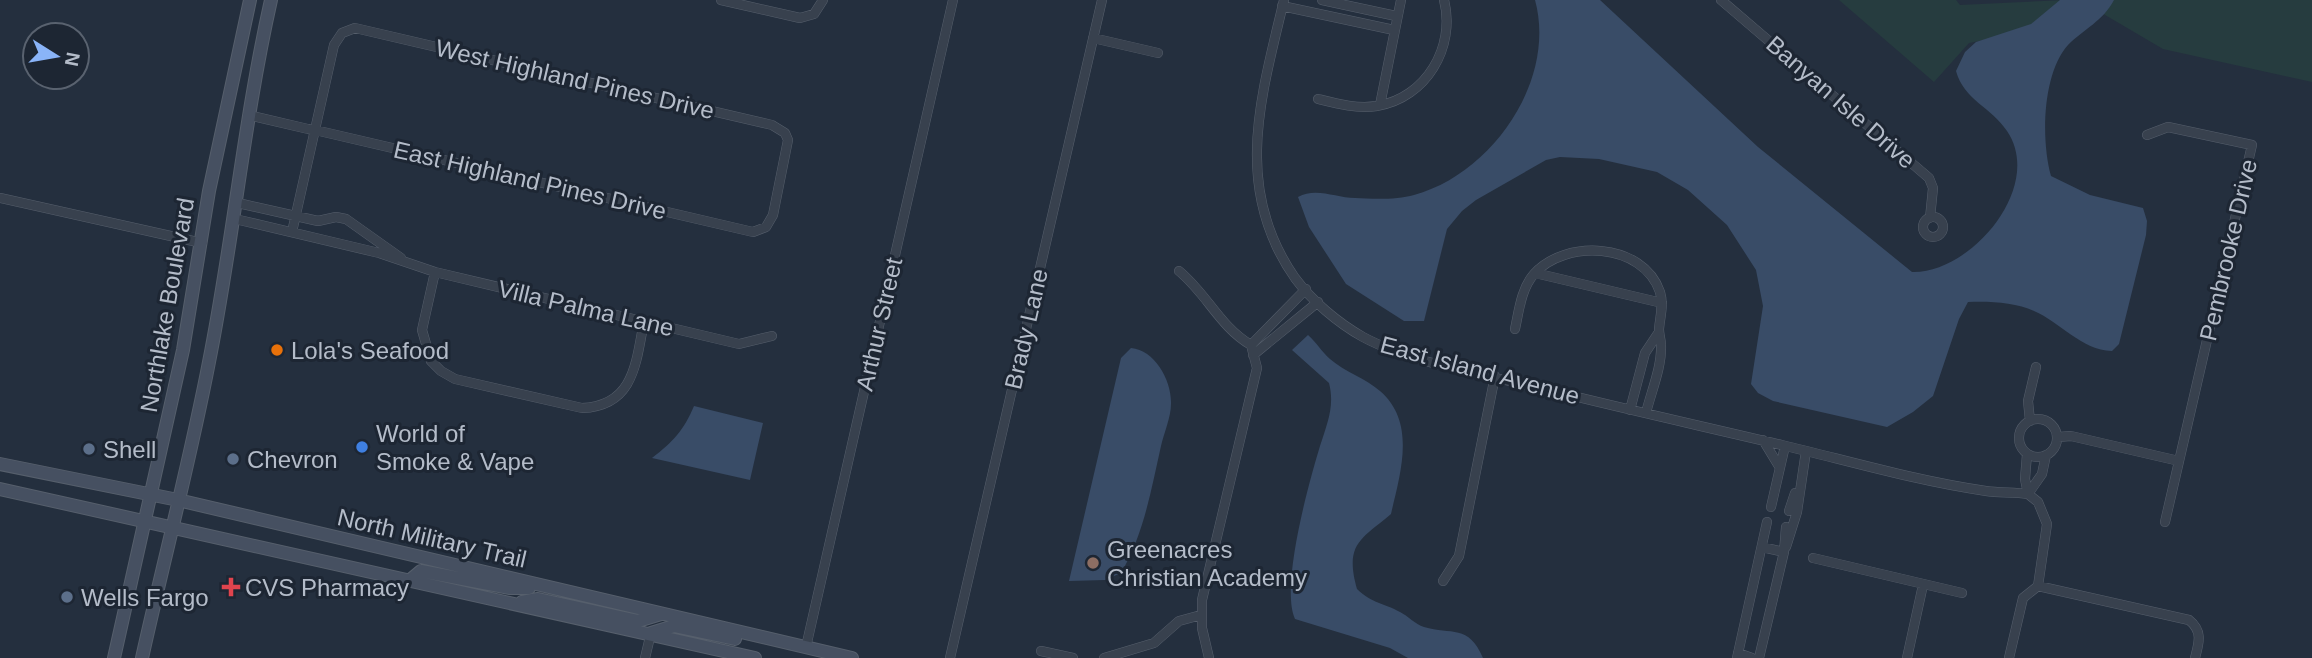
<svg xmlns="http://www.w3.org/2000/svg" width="2312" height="658" font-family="Helvetica,sans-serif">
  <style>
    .green { fill: #263c3f }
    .water { fill: #394c67 }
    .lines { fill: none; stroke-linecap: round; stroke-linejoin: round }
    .minor-casing { stroke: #565f6c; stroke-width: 10 }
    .secondary-casing { stroke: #565f6c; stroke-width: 14 }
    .minor { stroke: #38414e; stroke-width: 9 }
    .secondary { stroke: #465061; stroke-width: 12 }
    .food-dot { fill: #e8710a; stroke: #1d2633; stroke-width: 2.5 }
    .shop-dot { fill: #3f7fe0; stroke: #1d2633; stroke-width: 2.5 }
    .service-dot { fill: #5c6f8a; stroke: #1d2633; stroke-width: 2.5 }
    .education-dot { fill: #8d6e63; stroke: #1d2633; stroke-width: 2.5 }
    .health-dot { fill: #e0444e; stroke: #1d2633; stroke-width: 2.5 }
    .labels { text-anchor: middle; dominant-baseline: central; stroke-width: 6; stroke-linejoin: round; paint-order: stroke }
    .street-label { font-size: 24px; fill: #b4bcc9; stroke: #1d2633 }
    .poi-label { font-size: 24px; fill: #b4bcc9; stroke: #1d2633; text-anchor: start }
  </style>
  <rect width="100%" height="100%" fill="#242f3e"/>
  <path class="green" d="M1839 0H1956L1960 5 2066 0 2019 33 1969 43 1934 82Z
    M2108 0H2312V82L2163 49 2100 12Z"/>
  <path class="water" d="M1535 0H1600L1758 147 1912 272C1970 274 2045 187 2007 131 1991 107 1964 100 1956 71L1965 52 1976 42 2031 24 2060 0H2114C2103 21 2084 29 2068 45 2042 74 2041 141 2051 176L2090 195 2143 208 2147 221 2146 235 2119 344 2112 351C2081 350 2060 322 2034 311 2015 302 1988 301 1968 302L1959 319 1933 396 1913 412 1887 427 1773 401 1758 393 1751 384 1763 306 1756 270 1727 225 1688 190 1657 172 1599 159 1560 157 1546 160 1476 200 1462 211 1447 229 1424 321H1404L1346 284 1309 227 1298 197C1316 187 1336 198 1355 198 1372 199 1397 200 1414 195 1492 174 1557 80 1535 0Z
    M1308 335C1316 342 1322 352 1330 359 1345 372 1365 378 1380 391 1417 423 1400 474 1391 514 1362 539 1344 543 1357 589 1373 604 1384 603 1400 612 1408 616 1415 624 1424 627 1451 635 1469 624 1483 658H1408L1390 648 1295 619C1280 586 1309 482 1320 446 1327 424 1335 406 1329 383L1292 350Z
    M1131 348C1155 350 1172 381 1171 404 1171 417 1164 433 1161 446 1151 490 1144 534 1121 573L1105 580 1069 581 1121 358Z
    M694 406 763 423 750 480 652 458C673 442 684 430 694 406Z"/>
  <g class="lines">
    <g class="minor-casing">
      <path id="minor" d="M721 0 800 18 814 14 823 0
        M1284 0C1261 97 1232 188 1295 278 1312 301 1338 323 1363 337 1415 365 1495 376 1553 391 1629 410 1706 427 1782 445 1849 461 1917 481 1986 491 1999 493 2014 492 2028 494
        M1322 0 1396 16
        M1721 0 1929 178 1933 188 1930 218
        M1282 6 1394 30
        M1093 38 1158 53
        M1318 99C1338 104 1357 109 1377 106 1426 98 1456 47 1444 0
        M1380 105 1401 0
        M248 115 308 129 315 130 753 232 766 227 773 215 788 140 785 133 772 125 355 28 342 33 334 45 292 232
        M2147 135 2168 127 2252 145 2165 522
        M0 198 202 243
        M238 203 318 221 336 217 346 219 401 258
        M1923 227a10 10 0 1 1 20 0a10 10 0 1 1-20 0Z
        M235 219 379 253 435 272 739 344 772 336
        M1179 271C1207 294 1220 327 1251 345
        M435 272 422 330 431 361 441 371 455 379 582 408C634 406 636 363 644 321
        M1535 273 1662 303
        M1515 329C1519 311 1521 289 1534 274 1565 239 1643 242 1660 292 1664 305 1660 317 1659 329 1659 335 1661 340 1661 345 1662 367 1651 392 1646 413
        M1251 345 1306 289
        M1253 355 1318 302
        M1630 410 1645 353 1659 332
        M2019 438a19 19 0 1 1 38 0a19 19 0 1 1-38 0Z
        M2030 421 2028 401 2036 367
        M2058 437 2071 436 2179 461
        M1763 440 1780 468
        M2027 454 2025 479 2028 494 2038 502 2047 524 2038 586
        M2028 494 2042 474 2046 455
        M1771 507 1785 446
        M1789 511 1795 493
        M1762 547 1784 552
        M1786 547 1797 512 1806 451
        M1813 558 1962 593
        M1443 581 1459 556 1495 376
        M806 647 953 0
        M1041 651 1073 658
        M1738 653 1752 658
        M645 658 651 633
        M950 658 1102 0
        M1104 658 1154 643 1179 621 1201 615
        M1209 658 1202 628V600L1257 368 1251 345
        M1737 658 1767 522
        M1759 658 1784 552 1786 527
        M1907 658 1923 585
        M2009 658 2023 598 2038 586 2189 620C2203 631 2199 643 2195 658"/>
    </g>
    <g class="secondary-casing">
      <path id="secondary" d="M0 464 178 500 852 658
        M0 489 755 658
        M409 581 421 571 510 588H529
        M522 602 538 599 638 621 661 614
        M651 633 674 626 735 639
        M114 658 183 350 209 191 250 0
        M142 658C164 559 190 461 209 362 233 242 244 120 271 0"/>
    </g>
    <use href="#minor" class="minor"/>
    <use href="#secondary" class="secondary"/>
  </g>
  <circle class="food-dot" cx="277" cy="350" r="7"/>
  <circle class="shop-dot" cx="362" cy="447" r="7"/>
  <g class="service-dot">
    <circle cx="89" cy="449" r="7"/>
    <circle cx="233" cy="459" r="7"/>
    <circle cx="67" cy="597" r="7"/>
  </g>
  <circle class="education-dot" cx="1093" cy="563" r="7"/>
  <path class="health-dot" d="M227.5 576.5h7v7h7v7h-7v7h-7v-7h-7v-7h7z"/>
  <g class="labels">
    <g class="street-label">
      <text transform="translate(575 79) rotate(13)">West Highland Pines Drive</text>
      <text transform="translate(1841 102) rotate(41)">Banyan Isle Drive</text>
      <text transform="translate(530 180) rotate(13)">East Highland Pines Drive</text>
      <text transform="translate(2228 250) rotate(-77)">Pembrooke Drive</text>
      <text transform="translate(167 305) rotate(-80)">Northlake Boulevard</text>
      <text transform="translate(586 308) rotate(13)">Villa Palma Lane</text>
      <text transform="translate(879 324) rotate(-77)">Arthur Street</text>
      <text transform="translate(1026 329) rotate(-77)">Brady Lane</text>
      <text transform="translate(1480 370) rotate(15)">East Island Avenue</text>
      <text transform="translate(432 538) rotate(13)">North Military Trail</text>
    </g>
    <g class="poi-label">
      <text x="291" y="350">Lola's Seafood</text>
      <text x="376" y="433">World of<tspan x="376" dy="28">Smoke &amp; Vape</tspan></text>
      <text x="103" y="449">Shell</text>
      <text x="247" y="459">Chevron</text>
      <text x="1107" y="549">Greenacres<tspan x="1107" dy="28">Christian Academy</tspan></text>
      <text x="245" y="587">CVS Pharmacy</text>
      <text x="81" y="597">Wells Fargo</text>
    </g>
  </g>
  <g transform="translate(56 56) rotate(101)"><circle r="33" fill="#1d2633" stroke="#59626f" stroke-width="2"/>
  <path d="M0-5L12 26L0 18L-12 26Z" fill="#8ab4f8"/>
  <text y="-10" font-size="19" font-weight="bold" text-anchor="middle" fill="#b4bcc9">N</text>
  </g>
</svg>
